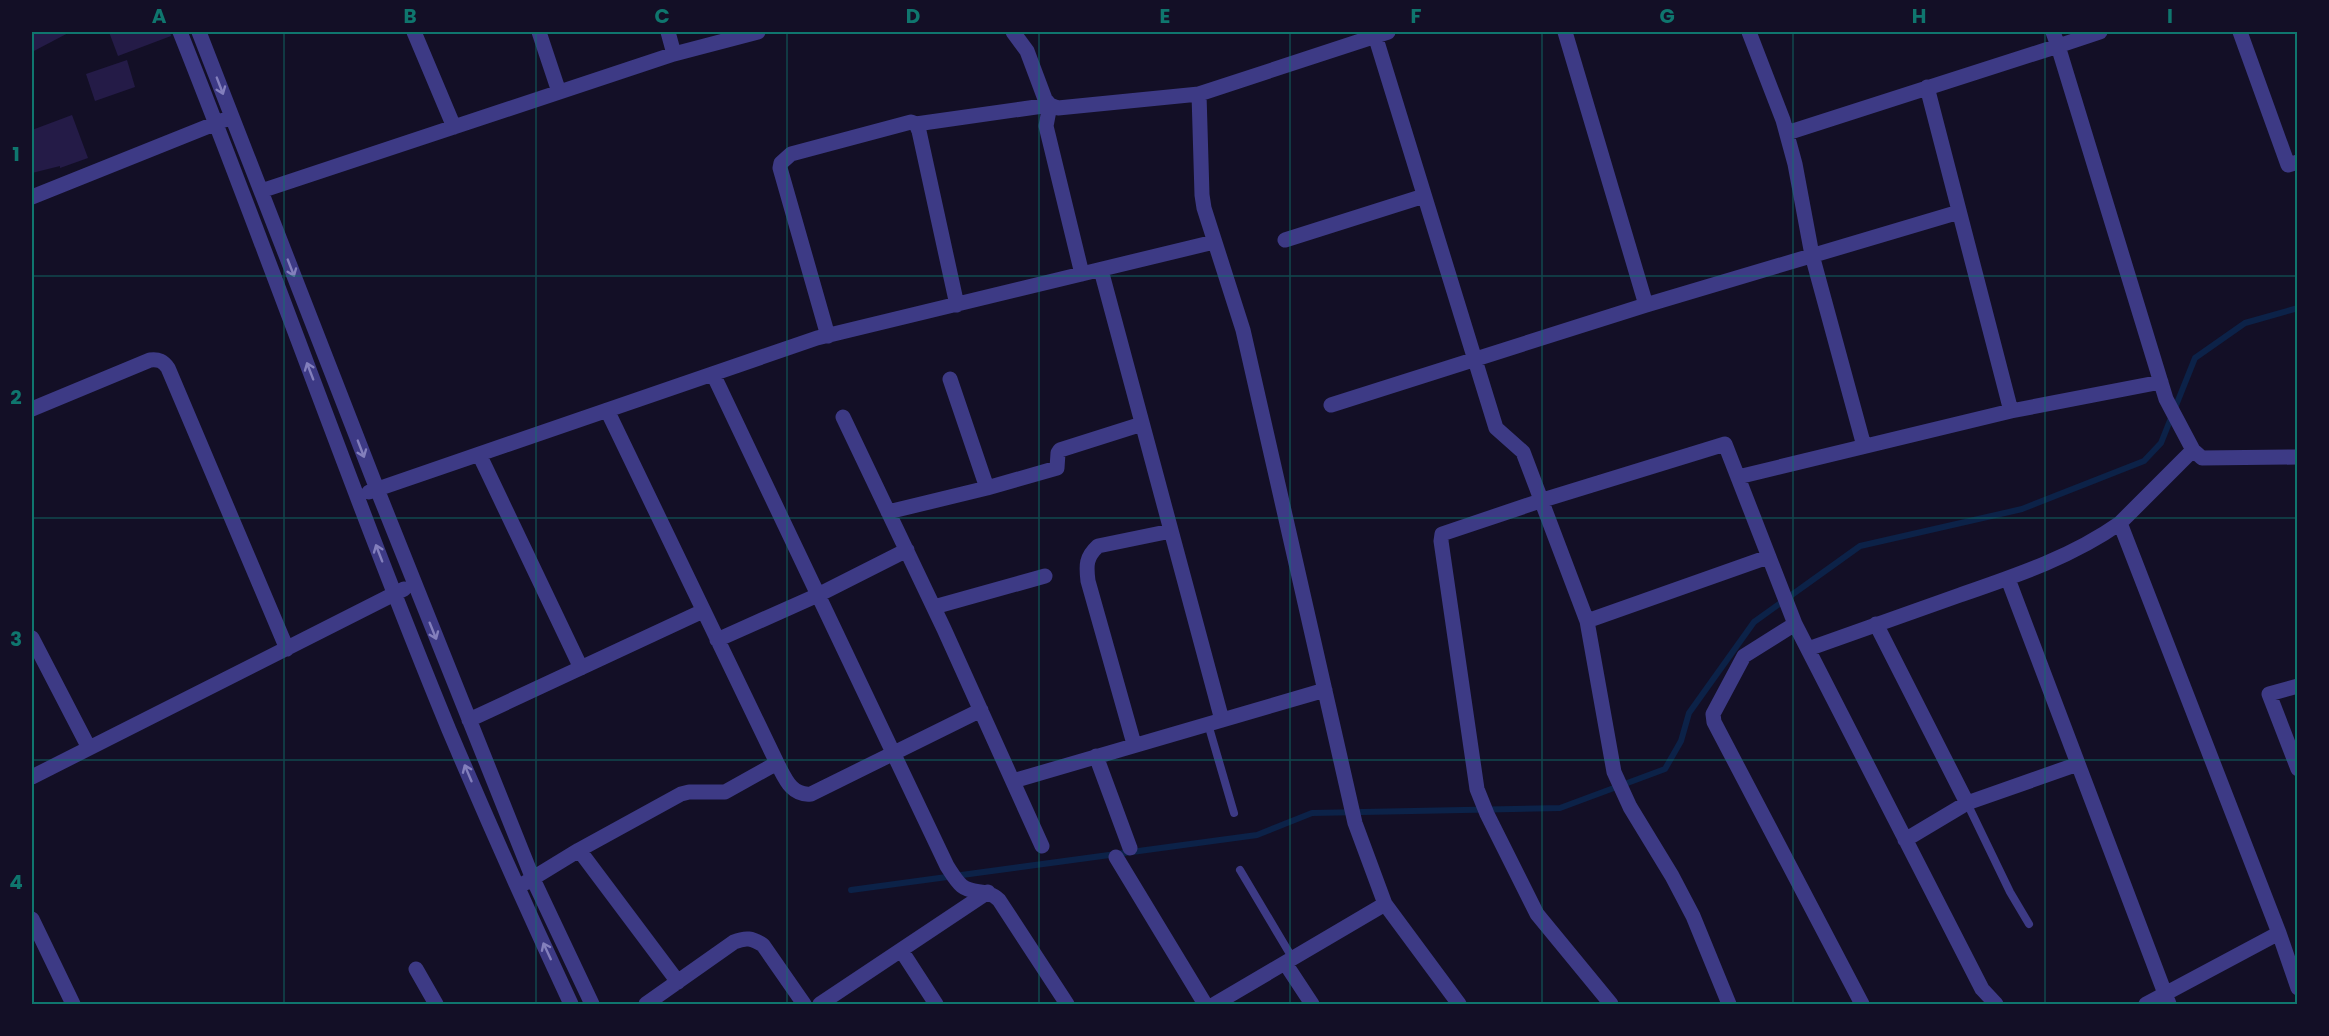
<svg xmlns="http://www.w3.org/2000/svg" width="2329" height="1036" font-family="Poppins,sans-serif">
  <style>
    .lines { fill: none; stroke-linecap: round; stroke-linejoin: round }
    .stream { stroke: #0c2248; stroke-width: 6 }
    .building { fill: #241b47 }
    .lane { stroke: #3d3a85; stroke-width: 8 }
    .street { stroke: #3d3a85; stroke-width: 15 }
    .oneway { stroke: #837fbc }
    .grid { fill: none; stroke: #0f766e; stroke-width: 1.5; stroke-opacity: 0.55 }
    .neatline { fill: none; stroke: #0f766e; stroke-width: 2 }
    .grid-label { font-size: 20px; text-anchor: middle; font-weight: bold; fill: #0f766e }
  </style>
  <rect width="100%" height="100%" fill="#130f26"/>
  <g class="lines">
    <path class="stream" d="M851 890 1257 835 1312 813 1560 808 1665 769 1681 741 1689 713 1754 622 1860 546 2022 509 2144 461 2161 443 2195 358 2245 323 2298 308"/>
  </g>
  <path class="building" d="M32 32H70L32 52Z
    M109 32H170L171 36 118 56Z
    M127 60 135 87 95 101 86 74Z
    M72 115 88 158 60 168V166L32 173V130Z"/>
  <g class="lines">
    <path class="lane" d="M1208 724 1234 813
      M1967 803 2010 892 2029 924
      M1240 870 1293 959"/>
    <path class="street" d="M180 32C272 263 354 499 449 730 488 822 529 914 571 1004
      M199 32 377 489 533 879 592 1004
      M414 32 454 127
      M539 32 559 92
      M668 32 674 54
      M1013 32 1027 51 1045 99 1050 105 1058 108 1199 94
      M1374 32 1496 428 1523 452 1587 621 1614 772 1630 807 1672 876 1693 916 1729 1004
      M1388 32 1199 94 1202 195 1204 208 1243 330 1355 823 1385 904 1459 1004
      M1565 32 1646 305
      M1749 32 1783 120 1795 164 1812 255 1864 446
      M2053 32 2058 46 2100 32
      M2240 32 2288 165 2298 162
      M1927 87 2011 411
      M916 124 1050 105 1046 126 1082 274
      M1787 133 2058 46 2166 399 2193 450 2202 458 2298 457
      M261 191 674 54 758 32
      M32 197 224 120
      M1285 240 1424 196
      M1101 270 1222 720
      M828 336 780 168 781 163 791 154 911 122 916 124 919 131 957 305
      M713 374 947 866C951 872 956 881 962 886 973 895 987 888 999 900L1067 1004
      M950 379 987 488
      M1331 405 1646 305 1959 212
      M32 409 150 360C159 359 163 361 168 368L287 649
      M607 410 777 763C785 778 791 796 811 794L981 710
      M843 417 944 629 1042 846
      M479 454 581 668
      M1738 477 2011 411 2161 382
      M369 492 817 338 1214 242
      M888 512 987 488 1057 468 1058 453 1060 450 1142 424
      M2120 523 2279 933 2146 1004
      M2008 579 2169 1004
      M934 607 1045 576
      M1587 621 1768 557
      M1795 624 1744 656 1713 714 1714 722 1862 1004
      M1876 624 1967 803
      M32 638 89 748
      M717 640 818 595 907 550
      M1808 649C1859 631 1909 613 1960 595 2015 576 2072 557 2120 523L2193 450
      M2298 686 2269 694 2298 769
      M469 720 703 611
      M1134 744 1088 581C1086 565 1086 557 1098 546L1171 531
      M1096 756 1130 848
      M32 777 404 589
      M1013 781 1325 690
      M1905 840 1967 803 2078 764
      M579 850 678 982
      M1116 857 1205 1004
      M525 883 579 850 681 794 689 792H725L777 763
      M32 919 73 1004
      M2279 933 2298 988
      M901 950 936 1004
      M1285 963 1312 1004
      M416 969 436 1004
      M646 1004 734 942C746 937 752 938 763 945L804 1004
      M820 1004 988 892
      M1215 1004 1385 904
      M1611 1004 1537 914 1487 814 1477 789 1441 541 1442 534 1543 500 1725 444 1795 624 1982 989 1996 1004"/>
  </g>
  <defs><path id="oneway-shaft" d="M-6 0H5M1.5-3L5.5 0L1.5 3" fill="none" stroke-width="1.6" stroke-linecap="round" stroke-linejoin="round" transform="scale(1.5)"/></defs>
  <g class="oneway">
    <use href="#oneway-shaft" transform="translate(220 86) rotate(69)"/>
    <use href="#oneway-shaft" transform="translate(291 268) rotate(69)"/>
    <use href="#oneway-shaft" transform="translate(310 371) rotate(-111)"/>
    <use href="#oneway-shaft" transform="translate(361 449) rotate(69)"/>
    <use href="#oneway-shaft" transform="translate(379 553) rotate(-111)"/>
    <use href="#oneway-shaft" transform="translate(433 631) rotate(68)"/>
    <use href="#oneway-shaft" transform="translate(468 773) rotate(-113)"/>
    <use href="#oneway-shaft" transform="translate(547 951) rotate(-115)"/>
  </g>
  <path class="grid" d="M284 32V1004M536 32V1004M787 32V1004M1039 32V1004M1290 32V1004M1542 32V1004M1793 32V1004M2045 32V1004M32 276H2298M32 518H2298M32 760H2298"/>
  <rect width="2329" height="1036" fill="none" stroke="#130f26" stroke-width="66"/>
  <rect x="33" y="33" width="2263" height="970" class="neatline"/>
  <g class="grid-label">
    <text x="159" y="23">A</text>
    <text x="410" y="23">B</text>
    <text x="662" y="23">C</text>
    <text x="913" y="23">D</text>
    <text x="1165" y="23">E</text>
    <text x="1416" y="23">F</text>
    <text x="1667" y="23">G</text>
    <text x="1919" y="23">H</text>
    <text x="2170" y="23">I</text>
    <text x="16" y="161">1</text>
    <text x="16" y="404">2</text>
    <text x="16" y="646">3</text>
    <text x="16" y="889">4</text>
  </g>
</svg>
